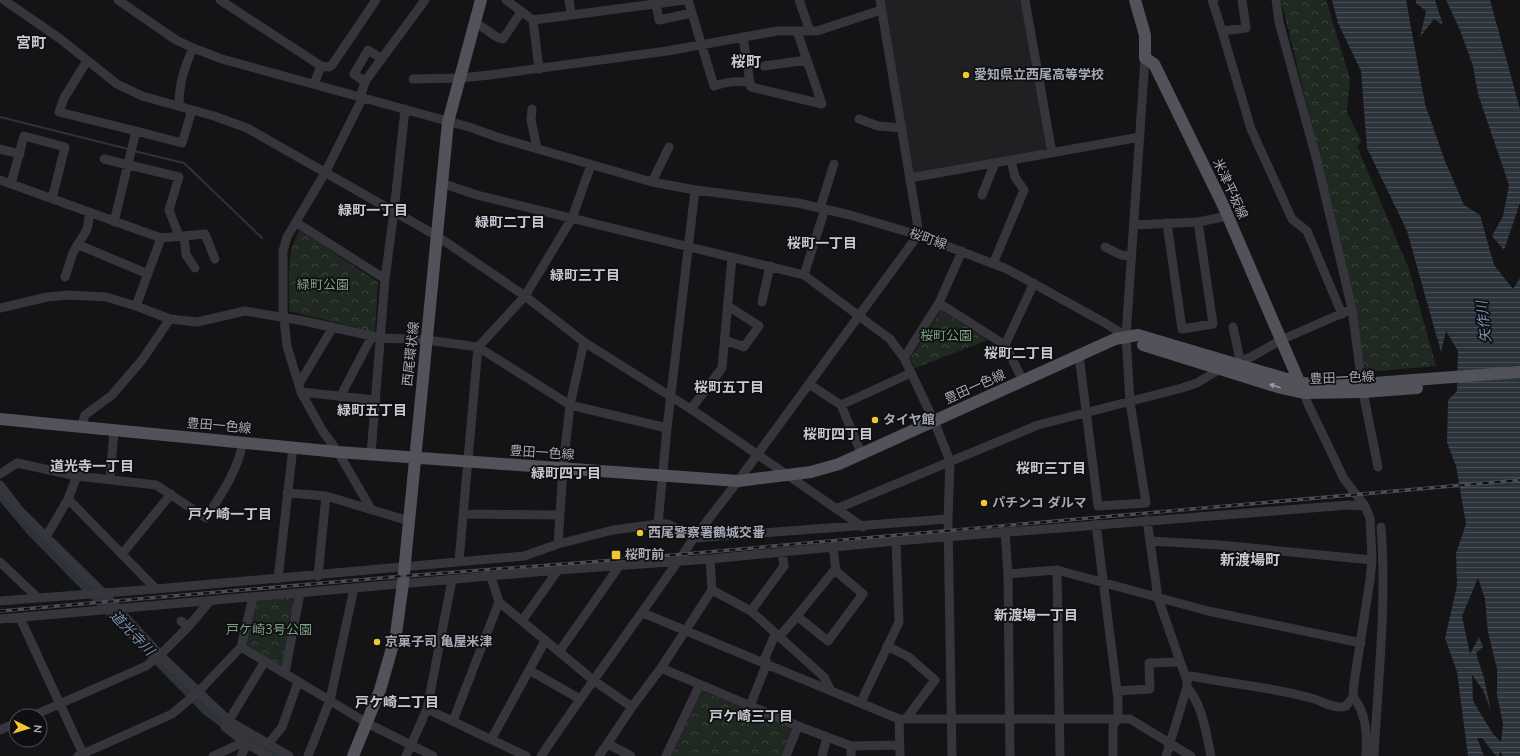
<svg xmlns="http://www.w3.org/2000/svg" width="1520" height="756" font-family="'Nunito Sans','Noto Sans JP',sans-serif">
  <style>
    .built { fill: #202023 }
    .park { fill: url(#park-crowns) }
    .water { fill: url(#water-rules); fill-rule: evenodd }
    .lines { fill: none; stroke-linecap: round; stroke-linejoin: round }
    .stream { stroke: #2c333b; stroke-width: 2 }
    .river { stroke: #2c333b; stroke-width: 11 }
    .minor { stroke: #35353b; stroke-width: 9 }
    .major { stroke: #51525a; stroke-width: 12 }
    .rail-casing { stroke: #4c4d54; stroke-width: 3.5 }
    .rail { stroke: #0f0f11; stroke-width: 2; stroke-dasharray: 6; stroke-linecap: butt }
    .oneway { fill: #9598a4 }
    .poi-dot { fill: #f0c732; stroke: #0f0f11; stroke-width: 1.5 }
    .labels { text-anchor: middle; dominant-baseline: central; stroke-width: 3.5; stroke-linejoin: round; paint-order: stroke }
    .poi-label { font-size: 13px; font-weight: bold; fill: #a6a9b6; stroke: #0f0f11; text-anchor: start }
    .street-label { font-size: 13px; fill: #a6a9b6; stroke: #0f0f11 }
    .park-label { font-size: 13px; fill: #7da183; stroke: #0f0f11 }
    .neighbourhood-label { font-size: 14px; font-weight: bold; fill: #c7c8d2; stroke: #0f0f11 }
    .water-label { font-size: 14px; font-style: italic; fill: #7d92b1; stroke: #0f0f11 }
    .quarter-label { font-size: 15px; font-weight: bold; fill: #c7c8d2; stroke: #0f0f11 }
  </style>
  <defs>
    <pattern id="park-crowns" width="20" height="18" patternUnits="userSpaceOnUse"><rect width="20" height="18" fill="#202822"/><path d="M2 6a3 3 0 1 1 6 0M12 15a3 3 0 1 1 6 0" fill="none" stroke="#3d4440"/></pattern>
    <pattern id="water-rules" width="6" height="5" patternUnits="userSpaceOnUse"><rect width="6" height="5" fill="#2c333b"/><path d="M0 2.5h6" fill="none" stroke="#484e55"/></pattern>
  </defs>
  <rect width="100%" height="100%" fill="#141416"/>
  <path class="built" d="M884 0H1023L1049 150 913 174Z"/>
  <path class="park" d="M1281 0H1326L1350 79 1347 113 1362 142 1357 146 1409 269 1436 366 1366 372 1313 130Z
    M300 230 378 282 375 332 289 311C290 284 284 254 300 230Z
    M941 310 988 340 915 368 910 359Z
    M296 597 282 667 245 644 256 601Z
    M702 691 792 728 781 756H671Z"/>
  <path class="water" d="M1332 0H1406L1425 104 1445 161 1464 205 1480 215 1494 265 1513 289 1520 278V756H1503L1500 751 1499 756H1496L1482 738H1477L1484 756H1468L1457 672 1445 638 1457 586 1456 553 1466 524 1456 466 1447 443 1448 400 1457 391 1458 351 1446 331 1441 352 1407 231 1367 148 1361 71 1338 23ZM1478 578 1485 599 1488 632 1497 669V695L1503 724 1501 742 1493 734 1473 701 1472 675 1483 690 1491 711 1484 678 1476 653 1483 647 1479 637 1470 654 1462 616Z
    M1416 0H1435L1443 25 1434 19 1420 37 1426 11 1416 3Z
    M1446 0H1490L1520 109V203L1504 250 1492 236 1503 216 1509 185 1478 94 1473 66 1460 30Z"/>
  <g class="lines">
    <path class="stream" d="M0 117 128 149
      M134 151 184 163 262 238"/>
    <path class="river" d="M0 493 32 531 207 710 245 738 278 756"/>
    <path class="minor" d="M4 0 59 38 117 84 142 96 214 116 247 128 437 236 525 296 584 342 697 413 863 527
      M118 0 176 40 193 48 222 59 469 127 500 138 652 182 695 190 798 203 850 215 918 235 1007 269 1105 323 1126 336
      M220 0 318 64 321 66 314 84
      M506 0 533 20 685 0
      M569 0 571 14
      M688 0 714 86C727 82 737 80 750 83L751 87 822 104 797 31
      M799 0 810 31
      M1025 0 1052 153
      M1214 0H1212L1222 31
      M1242 0 1246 28 1222 31 1251 129 1292 219 1307 231 1342 314
      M1276 0 1279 22 1317 161 1352 309 1363 392 1378 467
      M656 4 659 20 692 13
      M533 20 539 69
      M474 24C486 26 492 37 503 39L521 12
      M743 37 750 83
      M87 61 64 98 59 112 136 131
      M320 66 329 67 332 65 376 0
      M764 66 807 60
      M413 79 460 78 490 75 667 51 777 31H817L881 10
      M365 82 354 74 368 50 382 59
      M360 97 366 80 425 0
      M363 97 325 173 287 237 283 251V310L287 346 301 392 322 430 338 452 371 509
      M179 106C179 84 184 68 193 48
      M532 109 531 120 537 148
      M859 119 878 126 902 128
      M0 149 20 154
      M104 159 179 177 169 210 179 236
      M910 178 1140 137
      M0 180 161 238 136 306
      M652 182 669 147
      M441 183 477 195 804 275 890 339 904 358 934 421 950 461 948 519 952 756
      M11 184 24 136 65 147 52 199
      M982 195 995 163
      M820 208 834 164
      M114 222 136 131 182 143 192 110
      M297 223 385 279
      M1167 223 1182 329 1213 324 1198 222
      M1134 225 1198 222 1228 216
      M184 236 186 255 195 268
      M161 238 205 234 215 259
      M79 245 148 274
      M1105 247 1121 255 1131 256
      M993 264 1024 190 1015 177 1011 160
      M804 275 825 209
      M65 277C68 269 70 261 73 253 81 235 89 236 89 213
      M762 302 770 266
      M939 303 1005 345 1023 381
      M0 308 47 297 69 295 106 297 136 306 170 319 197 322 245 311 304 321 381 338 427 340 478 347 570 405 667 428
      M1233 327 1240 360
      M725 340 744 347 759 326 728 306
      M1005 345 1034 283
      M1079 355 1098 506 1146 503 1130 402 1126 336 1145 58
      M904 358 939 303 962 251
      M299 384 333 327
      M809 384 841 405 862 455
      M301 392 376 400
      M340 397 372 336
      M841 405 911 373
      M691 409 722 368 732 257
      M81 427 85 415 112 395 142 360 170 319
      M371 454 385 279 394 211 405 109
      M0 474 17 463 77 476 156 485 206 518C221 495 238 470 243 442
      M110 480 114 431
      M0 485 19 510 103 593 160 655 229 721 289 756
      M287 493 326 496 409 521
      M68 499 156 589 524 556 558 544 613 530 658 524
      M836 509 1038 425 1182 388 1197 383 1220 369 1251 357 1281 340 1352 309
      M464 514 559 515
      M1147 520 1158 598 1187 681V687L1166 756
      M1096 524 1118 699V718L1113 726V756
      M1005 532 1008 574 1010 756
      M46 537 68 499 77 476
      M694 538 738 481 918 235 917 221 880 0
      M694 538 948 519
      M1150 541 1220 545 1372 560
      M558 544 563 468 570 405 584 342
      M833 547 836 571 863 594 828 641 797 616 836 568
      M122 554 171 494
      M459 561 478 347 525 296 572 218 591 165
      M0 562 38 598
      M1057 570 1060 756
      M1008 574 1057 570 1208 611 1361 643
      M318 576 326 496
      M491 577 499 602 593 680 632 707
      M278 579 293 447
      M712 590 751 611 824 677 830 689
      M0 601 156 589
      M751 611 784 566 782 552
      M643 613 899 719H1130L1191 756
      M20 618 84 756
      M0 619 558 570 710 559 896 541 1349 505 1365 506
      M522 621 558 570
      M188 627 210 601
      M887 646 909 657 935 680 906 719
      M241 647 367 723 433 756
      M559 652 620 565
      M661 668 798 726 851 746 900 745
      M529 670 580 699
      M285 673 300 593
      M1187 681 1191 676C1231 684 1272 687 1311 698 1322 701 1335 710 1346 706L1353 697 1354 683 1370 580 1372 560 1370 518 1365 506 1344 479 1308 404 1304 393
      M1187 687C1203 706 1206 733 1211 756
      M1117 691 1150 689 1149 663 1180 662
      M1353 697C1367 713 1367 736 1366 756
      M861 702 899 622 896 541
      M750 706 767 663 765 658 774 637 780 636 797 616
      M427 709 526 756
      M32 716 146 666 160 655 188 627 181 621
      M899 719 900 756
      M453 721 499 602
      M0 730 16 723
      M492 738 545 641
      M269 743 282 727 298 682
      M608 744 631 756
      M851 746V756
      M78 756 172 714 198 692 241 647 253 597
      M213 756 244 742 268 756
      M241 756 245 748 244 742 225 727 265 661
      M308 756 330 700 354 588
      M406 756 427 709 452 580
      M541 756C591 682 644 611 694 538L668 524H658L667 428 695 190
      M599 756 632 707 661 668 712 590 710 559
      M666 756 699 686
      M786 756 798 726
      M822 756 827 737
      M1374 756C1378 678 1387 605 1381 527"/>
    <path class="major" d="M1135 0 1145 35V58L1154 64 1158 72 1223 205 1304 393
      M1143 345 1281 388 1304 393 1363 392 1417 388
      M0 419 338 452 738 481 811 472 839 464 1115 339 1138 335 1300 383 1347 385 1520 372
      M353 756 380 690 396 634 403 583 448 122 481 0"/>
    <g class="rail-casing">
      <path id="rail" d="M0 611 404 576 616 560 1520 480"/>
    </g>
    <use href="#rail" class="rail"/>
  </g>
  <defs><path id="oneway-solid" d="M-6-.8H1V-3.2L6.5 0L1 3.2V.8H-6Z"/></defs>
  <use class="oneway" href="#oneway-solid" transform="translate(1275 386) rotate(-163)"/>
  <g class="poi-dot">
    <circle cx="966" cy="75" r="4"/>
    <circle cx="875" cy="420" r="4"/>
    <circle cx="984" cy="503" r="4"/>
    <circle cx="640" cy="533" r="4"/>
    <rect x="611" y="550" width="10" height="10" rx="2"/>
    <circle cx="377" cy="642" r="4"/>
  </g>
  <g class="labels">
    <g class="poi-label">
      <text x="974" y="75">愛知県立西尾高等学校</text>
      <text x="883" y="420">タイヤ館</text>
      <text x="992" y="503">パチンコ ダルマ</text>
      <text x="648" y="533">西尾警察署鶴城交番</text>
      <text x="625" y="555">桜町前</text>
      <text x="385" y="642">京菓子司 亀屋米津</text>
    </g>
    <g class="street-label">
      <text transform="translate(1230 189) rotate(65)">米津平坂線</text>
      <text transform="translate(928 239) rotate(19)">桜町線</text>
      <text transform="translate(411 354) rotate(-84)">西尾環状線</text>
      <text transform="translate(1342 378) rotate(-2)">豊田一色線</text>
      <text transform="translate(975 387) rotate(-24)">豊田一色線</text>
      <text transform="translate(219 426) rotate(5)">豊田一色線</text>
      <text transform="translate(542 453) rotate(4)">豊田一色線</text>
    </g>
    <g class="park-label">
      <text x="323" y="285">緑町公園</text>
      <text x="946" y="336">桜町公園</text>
      <text x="269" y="630">戸ケ崎3号公園</text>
    </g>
    <g class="neighbourhood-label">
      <text x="373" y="210">緑町一丁目</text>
      <text x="510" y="222">緑町二丁目</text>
      <text x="822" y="243">桜町一丁目</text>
      <text x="585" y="275">緑町三丁目</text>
      <text x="1019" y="353">桜町二丁目</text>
      <text x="729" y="387">桜町五丁目</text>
      <text x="372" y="410">緑町五丁目</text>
      <text x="838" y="434">桜町四丁目</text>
      <text x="92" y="466">道光寺一丁目</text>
      <text x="1051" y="468">桜町三丁目</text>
      <text x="566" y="473">緑町四丁目</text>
      <text x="230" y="514">戸ケ崎一丁目</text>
      <text x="1036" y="615">新渡場一丁目</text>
      <text x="397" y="702">戸ケ崎二丁目</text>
      <text x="751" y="716">戸ケ崎三丁目</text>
    </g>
    <g class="water-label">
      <text transform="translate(1484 322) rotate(-96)">矢作川</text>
      <text transform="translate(132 633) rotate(46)">道光寺川</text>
    </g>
    <g class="quarter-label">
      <text x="31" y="43">宮町</text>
      <text x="746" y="62">桜町</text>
      <text x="1250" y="560">新渡場町</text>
    </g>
  </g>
  <g transform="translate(28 728) rotate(95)"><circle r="19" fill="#0f0f11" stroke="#4b4d53"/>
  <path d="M0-3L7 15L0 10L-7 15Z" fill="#f0c732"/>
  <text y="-6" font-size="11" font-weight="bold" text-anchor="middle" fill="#a6a9b6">N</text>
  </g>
</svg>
